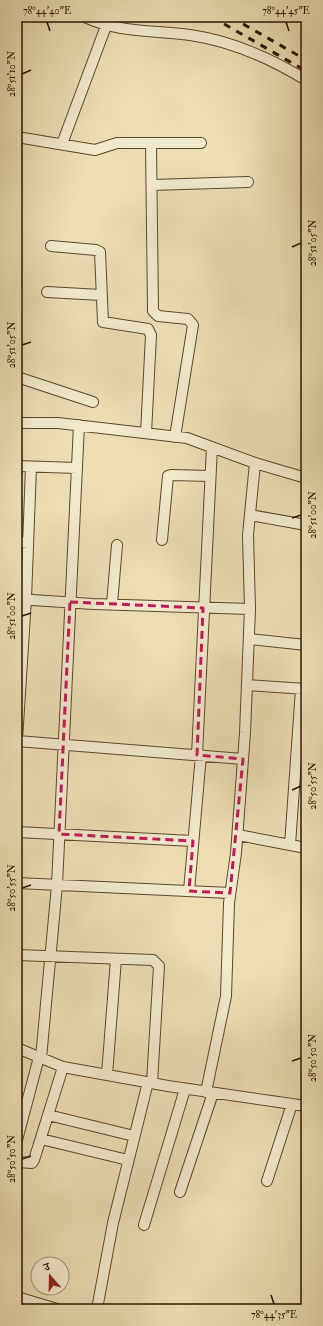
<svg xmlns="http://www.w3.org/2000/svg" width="323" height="1326" font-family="'IM FELL Double Pica','Noto Serif Devanagari',serif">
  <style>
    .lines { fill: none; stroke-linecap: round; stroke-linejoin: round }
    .street-casing { stroke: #5c472d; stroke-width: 12 }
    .street { stroke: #f3eace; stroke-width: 10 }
    .rail { stroke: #2b1500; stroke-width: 3; stroke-dasharray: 7 7; stroke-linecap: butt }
    .marked { fill: none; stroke: #c2185b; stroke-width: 3; stroke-dasharray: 8 5; stroke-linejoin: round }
    .ticks { fill: none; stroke: #2b1500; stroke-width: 1.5 }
    .neatline { fill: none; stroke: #2b1500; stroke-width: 1.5 }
    .ticks-label { font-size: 10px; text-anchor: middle; fill: #2b1500 }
  </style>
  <rect width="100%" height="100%" fill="#eddeb4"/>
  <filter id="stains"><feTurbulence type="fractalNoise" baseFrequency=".005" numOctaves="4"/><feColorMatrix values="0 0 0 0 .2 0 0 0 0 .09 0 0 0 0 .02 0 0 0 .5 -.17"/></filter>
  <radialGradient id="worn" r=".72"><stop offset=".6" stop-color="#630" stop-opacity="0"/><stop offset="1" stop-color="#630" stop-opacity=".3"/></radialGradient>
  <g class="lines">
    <g class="street-casing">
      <path id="street" d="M85 17C119 33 153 30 190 35 232 41 270 58 306 80
        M17 137 95 150 117 143H201
        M151 143 153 311 158 316 188 319 193 325 175 437
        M62 144 106 26
        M152 185 248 182
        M51 246 96 250 100 252 103 322 148 329 151 335 146 433
        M47 292 101 295
        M17 377 93 402
        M17 423H58L187 438 255 463
        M17 466 77 468
        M250 515 306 525
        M162 540 168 476 171 475 210 476
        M17 542 28 543
        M17 599 93 604 250 609 245 733 236 853 229 903 226 996 206 1092
        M112 604 117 545
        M250 609 248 535 255 463 306 478
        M249 639 306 645
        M247 685 306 689
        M17 740 26 599 31 467
        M17 741 243 759
        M197 755 212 447
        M17 832 193 841
        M238 835 306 848
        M290 845 301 689
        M17 883 230 893
        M189 891 201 755
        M17 955 153 960 159 966 152 1083
        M17 1048 63 1067 168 1086 306 1106
        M41 1058 57 885 79 425
        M107 1075 116 959
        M48 1115 134 1136
        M41 1139 128 1160
        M17 1140 39 1057
        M17 1162 32 1163 34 1160 63 1067
        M267 1181 292 1104
        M180 1192 213 1093
        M144 1225 185 1089
        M17 1297 57 1309
        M97 1309 113 1223 148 1082"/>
    </g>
    <use href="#street" class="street"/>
    <path class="rail" d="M212 17 306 71
      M231 17 306 60"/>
  </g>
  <path class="marked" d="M70 602 203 608 197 755 243 759 230 893 189 891 193 841 59 834Z"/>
  <path class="ticks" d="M47 22 50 31M286 22 289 31M22 74 31 70M292 247 301 243M22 345 31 342M292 518 301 515M22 616 31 613M292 790 301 786M22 888 31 885M292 1061 301 1058M22 1159 31 1156M271 1295 274 1304"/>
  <rect width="323" height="1326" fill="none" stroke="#eddeb4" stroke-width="44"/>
  <g transform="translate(50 1276) rotate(340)"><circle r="19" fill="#f3eace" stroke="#a3957c"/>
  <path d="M0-3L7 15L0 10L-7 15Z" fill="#8f2418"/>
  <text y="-6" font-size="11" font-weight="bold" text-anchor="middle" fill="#2b1500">उ</text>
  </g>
  <rect x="22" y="22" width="279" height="1282" class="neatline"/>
  <g class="ticks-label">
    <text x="47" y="14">78°44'40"E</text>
    <text x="286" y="14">78°44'45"E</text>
    <text transform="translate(11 74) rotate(-90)" y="4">28°51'10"N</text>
    <text transform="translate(312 243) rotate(-90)" y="4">28°51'05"N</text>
    <text transform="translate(11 345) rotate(-90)" y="4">28°51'05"N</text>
    <text transform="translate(312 515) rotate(-90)" y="4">28°51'00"N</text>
    <text transform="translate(11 616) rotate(-90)" y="4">28°51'00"N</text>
    <text transform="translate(312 786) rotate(-90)" y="4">28°50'55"N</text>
    <text transform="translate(11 888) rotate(-90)" y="4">28°50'55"N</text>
    <text transform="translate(312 1058) rotate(-90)" y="4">28°50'50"N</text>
    <text transform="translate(11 1159) rotate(-90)" y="4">28°50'50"N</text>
    <text x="274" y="1318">78°44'35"E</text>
  </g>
  <rect width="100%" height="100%" filter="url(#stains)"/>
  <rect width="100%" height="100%" fill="url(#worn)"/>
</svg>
